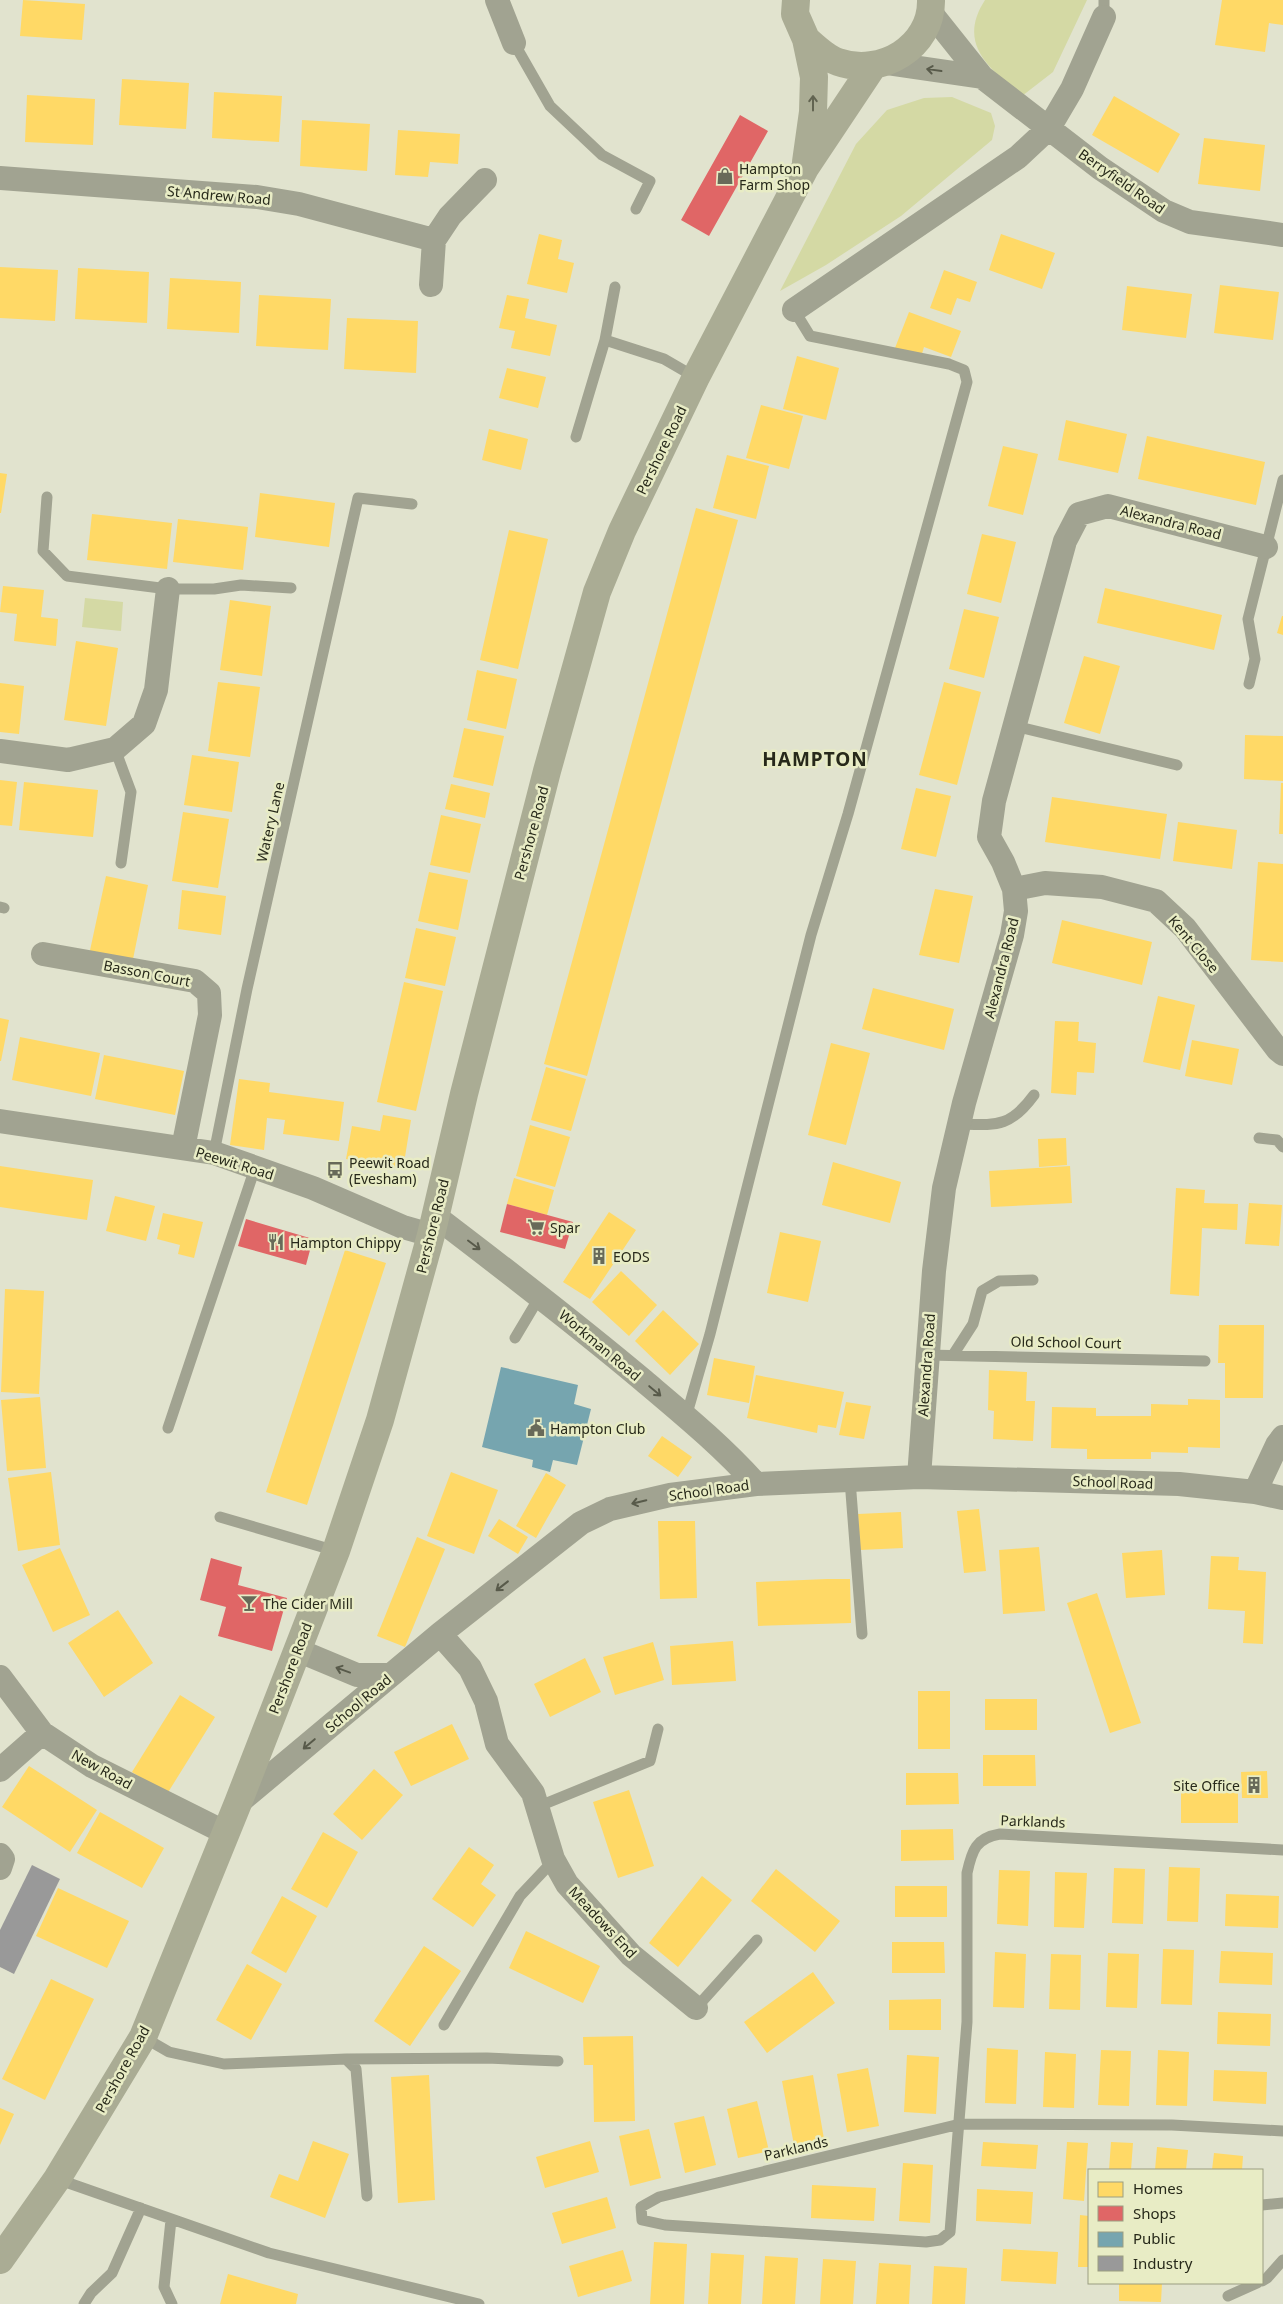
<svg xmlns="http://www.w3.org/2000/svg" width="1283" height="2304" font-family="'Noto Sans',sans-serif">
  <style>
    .green { fill: #d4d9a4 }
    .homes { fill: #ffd966 }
    .shops { fill: #e06666 }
    .public { fill: #76a5af }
    .industry { fill: #999 }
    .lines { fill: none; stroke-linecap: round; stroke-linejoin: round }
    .service { stroke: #a1a391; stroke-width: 11 }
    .minor { stroke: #a1a391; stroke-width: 24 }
    .secondary { stroke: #aaac94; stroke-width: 28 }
    .oneway { stroke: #585a4a }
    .oneway2 { stroke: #626451 }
    .labels { text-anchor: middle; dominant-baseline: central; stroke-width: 5; stroke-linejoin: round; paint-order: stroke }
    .poi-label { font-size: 14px; fill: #27291a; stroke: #e8ecc5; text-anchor: start }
    .street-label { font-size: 14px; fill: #27291a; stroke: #e8ecc5 }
    .district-label { font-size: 19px; font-weight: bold; letter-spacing: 1px; fill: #27291a; stroke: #e8ecc5 }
  </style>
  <rect width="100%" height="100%" fill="#e1e3ce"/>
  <path class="green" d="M985 0H1087L1053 72 1022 96C991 69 956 45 985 0Z
    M952 97 991 113 995 126 992 140 901 216 826 265 780 291 856 144 887 110 924 98Z
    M85 598 123 602 121 631 82 627Z"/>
  <path class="homes" d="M23 0 85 4 82 40 20 36Z
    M1222 0H1283V25L1269 23 1265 52 1215 45Z
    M122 79 189 83 186 129 119 125Z
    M214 92 282 96 279 142 212 138Z
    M27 95 95 99 93 145 25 142Z
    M1114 96 1180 134 1158 173 1092 135Z
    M302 120 370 124 367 171 300 166Z
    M398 130 460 134 458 164 430 162 428 177 395 175Z
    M1204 138 1265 145 1260 191 1198 184Z
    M539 234 562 240 558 259 574 263 567 293 527 284Z
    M1001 234 1055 253 1042 289 989 270Z
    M0 267 58 270 55 321 0 318Z
    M78 268 149 272 147 323 75 319Z
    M944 270 977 282 970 302 957 298 951 315 930 308Z
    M170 278 241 282 239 333 167 329Z
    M1220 285 1279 292 1273 340 1214 333Z
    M1127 286 1192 294 1186 338 1122 330Z
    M259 295 331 299 328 350 256 346Z
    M507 295 529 299 525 318 557 325 550 356 511 348 515 331 499 328Z
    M909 312 961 331 951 357 924 347 921 357 895 348Z
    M347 318 418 321 416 373 344 369Z
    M797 356 839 368 826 420 783 409Z
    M507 368 546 377 538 408 499 398Z
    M761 405 803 416 789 469 746 458Z
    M1066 420 1127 434 1118 473 1058 460Z
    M489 429 528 439 521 470 482 460Z
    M1147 436 1265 462 1256 505 1138 479Z
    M1003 446 1038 454 1023 515 988 506Z
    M727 455 769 466 756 519 713 508Z
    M0 473 7 474 1 513H0Z
    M260 493 335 503 329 547 255 537Z
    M696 508 738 520 587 1076 544 1064Z
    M92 514 172 523 167 569 87 560Z
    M178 519 248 527 243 570 173 562Z
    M509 530 548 539 518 669 480 660Z
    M982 534 1016 542 1001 603 967 594Z
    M3 586 44 590 41 617 58 619 56 646 14 641 17 614 0 612Z
    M1105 588 1222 615 1214 650 1097 623Z
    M230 600 271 606 262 676 220 670Z
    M964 609 999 617 984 678 949 669Z
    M1282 616H1283V635L1277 633Z
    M76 641 118 648 106 726 64 720Z
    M1084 656 1120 666 1100 734 1064 723Z
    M477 670 517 679 506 729 467 720Z
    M218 682 260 687 250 757 208 751Z
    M944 682 981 692 957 785 919 775Z
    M0 683 24 686 19 734 0 732Z
    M464 728 504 736 493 786 453 777Z
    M1245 735 1283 736V781L1244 779Z
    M192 755 239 762 232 812 184 805Z
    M0 780 17 782 12 826 0 825Z
    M24 782 98 790 93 837 19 830Z
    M1281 783H1283V834H1279Z
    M451 784 490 793 485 818 445 809Z
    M916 788 951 796 936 857 901 849Z
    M1052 797 1167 814 1160 859 1045 842Z
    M183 812 229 819 218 888 172 881Z
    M441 815 481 824 470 873 430 865Z
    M1178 822 1237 830 1232 869 1173 861Z
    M1258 862 1283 864V962L1251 960Z
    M429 872 468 880 458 930 418 921Z
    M106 876 148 885 132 964 89 955Z
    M935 889 973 896 959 963 919 955Z
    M182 890 226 896 221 935 178 929Z
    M1062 920 1152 942 1142 985 1052 963Z
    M416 928 456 937 445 986 405 978Z
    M404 982 443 991 416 1111 377 1102Z
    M873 988 954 1009 944 1050 862 1029Z
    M1158 996 1195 1005 1180 1070 1143 1062Z
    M0 1018 9 1020 1 1061H0Z
    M1055 1021 1079 1022 1078 1041 1096 1043 1094 1073 1077 1072 1076 1095 1051 1093Z
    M20 1037 100 1053 91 1096 12 1080Z
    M1192 1040 1239 1049 1232 1085 1185 1076Z
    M831 1043 870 1053 846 1145 808 1135Z
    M104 1055 184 1071 175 1115 95 1099Z
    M546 1067 586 1079 571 1131 531 1120Z
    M239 1079 270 1083 269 1092 344 1102 339 1141 283 1134 285 1120 267 1118 264 1150 230 1145Z
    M383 1115 411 1120 403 1169 346 1159 352 1126 380 1131Z
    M530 1125 570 1137 555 1187 516 1176Z
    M1066 1138 1067 1165 1039 1167 1038 1139Z
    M833 1162 901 1182 890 1223 822 1205Z
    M0 1166 93 1180 87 1220 0 1207Z
    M1070 1166 1072 1203 991 1207 989 1171Z
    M514 1178 554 1190 547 1215 507 1204Z
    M1176 1188 1205 1190 1204 1203 1238 1204 1237 1230 1202 1228 1199 1296 1170 1294Z
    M115 1196 155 1206 146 1241 106 1231Z
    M1249 1203 1282 1205 1279 1246 1245 1244Z
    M609 1212 636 1230 590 1299 563 1282Z
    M163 1213 203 1222 194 1258 178 1254 180 1245 157 1239Z
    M780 1232 821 1241 808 1302 767 1293Z
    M345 1250 386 1263 307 1505 266 1492Z
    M621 1271 657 1305 629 1336 592 1302Z
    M5 1289 44 1291 39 1394 1 1392Z
    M663 1310 699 1344 670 1375 635 1341Z
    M1219 1325H1264L1263 1398H1225V1363H1218Z
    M714 1358 755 1366 749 1403 707 1395Z
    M989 1370 1027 1372 1026 1401H1035L1033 1441 993 1439 994 1411 988 1410Z
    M756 1375 844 1392 836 1428 818 1425 817 1433 747 1418Z
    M40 1397 46 1468 7 1471 1 1400Z
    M1188 1399 1220 1400V1448L1188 1447V1453L1151 1452V1459H1087V1449L1051 1448 1052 1407 1096 1408V1416H1151V1404L1188 1405Z
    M846 1402 871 1406 864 1439 839 1435Z
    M662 1436 692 1457 678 1477 648 1456Z
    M51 1472 60 1545 18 1551 8 1478Z
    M451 1472 498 1490 474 1554 427 1536Z
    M546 1473 566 1485 536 1538 516 1526Z
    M979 1509 986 1571 964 1573 957 1511Z
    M901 1512 903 1548 860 1550 858 1514Z
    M499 1519 528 1537 518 1554 488 1536Z
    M658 1521H695L697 1598 660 1599Z
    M417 1537 445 1549 405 1647 377 1636Z
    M1039 1547 1045 1611 1003 1614 999 1550Z
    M60 1548 90 1615 53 1632 22 1565Z
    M1162 1550 1165 1595 1126 1598 1122 1553Z
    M1211 1556 1239 1557 1238 1570 1266 1572 1263 1644 1243 1643 1245 1611 1208 1609Z
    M827 1579H850L851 1623 758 1626 756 1582Z
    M1097 1593 1141 1723 1110 1733 1067 1603Z
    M118 1610 153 1663 104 1697 68 1643Z
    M733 1641 736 1681 672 1685 670 1646Z
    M653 1642 664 1680 615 1695 603 1657Z
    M585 1658 601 1692 550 1717 534 1684Z
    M918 1691H950V1749H918Z
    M180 1695 215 1717 167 1794 132 1772Z
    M985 1699H1037V1730H985Z
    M452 1724 469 1759 411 1786 394 1752Z
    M983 1755H1035L1036 1786H983Z
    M29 1766 97 1810 70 1852 2 1807Z
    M374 1769 403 1795 362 1840 333 1814Z
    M1267 1771 1268 1798H1242L1241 1772Z
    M906 1773H958L959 1804 906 1805Z
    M1181 1789H1238V1823H1181Z
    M629 1790 654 1866 618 1878 593 1802Z
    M100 1812 164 1848 142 1888 77 1853Z
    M953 1829 954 1860 901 1861V1830Z
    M323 1832 358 1852 327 1908 291 1889Z
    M469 1847 494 1865 481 1884 496 1895 473 1927 432 1899Z
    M1169 1867 1200 1868 1198 1922 1167 1921Z
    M1114 1868 1145 1869 1143 1924 1112 1923Z
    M776 1869 840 1921 815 1952 751 1901Z
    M999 1870 1030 1871 1028 1926 997 1924Z
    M1055 1872 1087 1873 1084 1928 1054 1927Z
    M702 1876 732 1900 678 1967 649 1943Z
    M895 1886H947V1917H895Z
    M58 1888 129 1921 107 1968 36 1936Z
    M1226 1894 1279 1896 1278 1928 1225 1926Z
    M282 1896 317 1916 286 1973 251 1953Z
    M526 1931 600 1966 583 2003 509 1968Z
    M892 1942H944L945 1973H892Z
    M424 1946 461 1971 410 2046 374 2021Z
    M1163 1949 1194 1950 1192 2005 1161 2004Z
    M1221 1951 1273 1953 1272 1985 1219 1983Z
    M995 1952 1026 1954 1024 2008 993 2007Z
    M1108 1953 1139 1954 1137 2008 1106 2007Z
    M1051 1954 1081 1955 1080 2010 1049 2009Z
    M247 1964 282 1984 251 2040 216 2020Z
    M813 1972 835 2003 767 2053 744 2022Z
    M51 1979 94 1999 45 2100 2 2079Z
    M941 1999V2030H889V2000Z
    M1218 2012 1271 2014 1270 2046 1217 2044Z
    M633 2036 635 2121 594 2122 593 2065H584L583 2037Z
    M987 2048 1018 2050 1016 2104 985 2103Z
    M1101 2050 1131 2051 1129 2106 1098 2105Z
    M1158 2050 1189 2052 1187 2106 1156 2105Z
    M1045 2052 1076 2054 1074 2108 1043 2107Z
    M907 2055 939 2057 936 2114 904 2112Z
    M868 2068 879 2126 847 2132 837 2074Z
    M1214 2070 1267 2072 1266 2104 1213 2101Z
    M429 2075 435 2200 398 2203 391 2077Z
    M813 2075 824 2139 794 2145 782 2081Z
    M757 2101 769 2151 738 2158 727 2109Z
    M0 2108 14 2114 0 2145Z
    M704 2116 716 2165 685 2173 674 2123Z
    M649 2129 661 2178 630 2186 619 2136Z
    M313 2141 349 2154 325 2218 270 2197 279 2174 298 2181Z
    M590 2141 599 2172 545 2188 536 2157Z
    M983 2142 1038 2145 1036 2169 981 2166Z
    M1067 2142 1088 2143 1084 2201 1063 2199Z
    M1111 2142 1133 2143 1131 2170H1109Z
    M1157 2147 1188 2150 1186 2170H1155Z
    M1214 2153 1243 2156 1242 2170H1212Z
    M903 2163 933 2165 930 2223 899 2221Z
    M812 2185 876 2188 874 2221 811 2218Z
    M977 2189 1033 2192 1031 2224 976 2221Z
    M607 2197 616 2228 562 2244 552 2213Z
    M1080 2215 1089 2216V2267H1078Z
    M654 2242 687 2244 684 2304H650Z
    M1003 2249 1058 2252 1056 2284 1001 2281Z
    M623 2250 632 2281 578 2297 569 2266Z
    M711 2253 744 2255 741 2304H708Z
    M765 2256 798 2258 795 2304H762Z
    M823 2259 856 2261 853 2304H820Z
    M879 2263 911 2265 909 2304H876Z
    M934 2266 967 2268 965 2304H932Z
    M228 2274 298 2294 296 2304H220Z
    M1119 2283H1162L1161 2302 1119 2301Z"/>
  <path class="shops" d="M740 115 768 131 709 236 681 220Z
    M507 1204 573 1222 565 1249 500 1232Z
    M246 1219 313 1239 306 1265 238 1246Z
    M211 1558 242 1567 238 1585 287 1598 272 1651 218 1636 226 1607 200 1600Z"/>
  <path class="public" d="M501 1367 578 1385 574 1404 591 1409 577 1465 553 1460 550 1472 532 1467 533 1460 482 1447Z"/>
  <path class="industry" d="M32 1865 60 1879 14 1974 0 1967V1930Z"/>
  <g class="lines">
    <path class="service" d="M1104 0V17
      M514 43 550 106 602 155 650 181 636 209
      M605 340 664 359 695 377
      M576 437 605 340 615 287
      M47 497 43 551 67 576 168 589H214L241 585 291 588
      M1249 684 1255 659 1248 619 1283 480
      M1015 726 1177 765
      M115 749 131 792 121 863
      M0 907 4 908
      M959 1124C996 1125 1010 1128 1034 1095
      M1259 1138 1277 1140 1283 1147
      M214 1153 247 989 358 498 412 504
      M515 1338 540 1296
      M927 1355 1205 1361
      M953 1355 973 1324 982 1291 999 1281 1033 1280
      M686 1417 710 1334 811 935 848 814 967 382 964 370 949 364 810 336 794 310
      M168 1428 255 1168
      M850 1480 862 1634
      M220 1517 336 1551
      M537 1807 650 1761 658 1729
      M1283 1850 1000 1834C976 1838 972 1850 967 1873V2022L950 2232 940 2240 926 2242 665 2225 642 2220 641 2207 659 2197 960 2124 1172 2125 1283 2131
      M696 2008 757 1940
      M444 2025 520 1896 553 1861
      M143 2037 169 2052 224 2064 346 2059 487 2058 558 2061
      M346 2059 356 2069 367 2196
      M57 2179 269 2253 479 2304
      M1262 2205 1283 2203
      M171 2220 164 2287 172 2304
      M1262 2281 1267 2278 1283 2260
      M1228 2296 1257 2283
      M84 2304 91 2293 112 2273 141 2208"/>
    <path class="minor" d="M497 0 514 43
      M931 13 982 77 1100 168 1164 211 1190 222 1283 235
      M886 63 982 77
      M0 178 257 197 299 204 434 240
      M431 285 434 240 450 216 485 180
      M794 310 1018 157 1049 128 1072 89 1104 17
      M0 751 68 760 115 749 144 724 156 690 168 589
      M1014 889 1045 883 1102 887 1156 901 1185 928 1278 1050 1283 1054
      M43 954 195 981 209 993 210 1015 183 1148
      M0 1121 214 1153 313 1188 403 1227 431 1235
      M435 1216C506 1270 576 1324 644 1381 683 1414 722 1446 756 1484
      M919 1477 934 1271 944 1188 964 1103 1012 935 1016 911 1014 889 1003 862 989 837 994 801 1065 541 1079 514 1108 506 1266 547
      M1255 1492 1277 1445 1283 1437
      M440 1634 470 1668 486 1701 497 1744 533 1793 553 1859 567 1884 631 1955 696 2008
      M297 1650 357 1675H391
      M0 1677 42 1733 92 1766 226 1833
      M0 1770 42 1733
      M238 1803 440 1634 581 1523 610 1509 670 1495 756 1484 919 1477 1179 1484 1255 1492 1283 1498
      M0 1855 3 1859 0 1868"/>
    <path class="secondary" d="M796 0 795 14 806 39 814 77 813 112 806 162
      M806 39C815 47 826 58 838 62 881 77 932 47 931 0
      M0 2260 57 2179 143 2037 238 1803 336 1551 380 1420 431 1235 464 1094 547 771 597 592 622 531 696 377 805 168 873 66"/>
  </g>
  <defs><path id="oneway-shaft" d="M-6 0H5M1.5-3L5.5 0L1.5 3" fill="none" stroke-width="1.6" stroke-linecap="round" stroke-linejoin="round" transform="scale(1.25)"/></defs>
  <g class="oneway">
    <use href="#oneway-shaft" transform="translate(934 70) rotate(-172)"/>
    <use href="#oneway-shaft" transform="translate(474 1245) rotate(37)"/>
    <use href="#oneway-shaft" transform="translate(655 1391) rotate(40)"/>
    <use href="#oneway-shaft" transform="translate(639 1502) rotate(167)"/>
    <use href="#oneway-shaft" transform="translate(502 1586) rotate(142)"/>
    <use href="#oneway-shaft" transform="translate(343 1670) rotate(-160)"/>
    <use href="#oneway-shaft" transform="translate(309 1744) rotate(140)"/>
  </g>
  <use class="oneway2" href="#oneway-shaft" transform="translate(813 103) rotate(-90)"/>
  <defs>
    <g id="shop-bare" transform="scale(1.35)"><path d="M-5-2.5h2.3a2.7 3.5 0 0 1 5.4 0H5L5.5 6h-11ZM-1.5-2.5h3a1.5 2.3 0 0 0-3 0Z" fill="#686a59" stroke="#e8ecc5" stroke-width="2.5" paint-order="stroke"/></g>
    <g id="bus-bare" transform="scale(1.35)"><path d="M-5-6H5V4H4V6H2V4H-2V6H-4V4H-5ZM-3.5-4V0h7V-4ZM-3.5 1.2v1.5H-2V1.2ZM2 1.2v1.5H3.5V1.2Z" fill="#686a59" stroke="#e8ecc5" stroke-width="2.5" paint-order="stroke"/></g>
    <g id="supermarket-bare" transform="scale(1.35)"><path d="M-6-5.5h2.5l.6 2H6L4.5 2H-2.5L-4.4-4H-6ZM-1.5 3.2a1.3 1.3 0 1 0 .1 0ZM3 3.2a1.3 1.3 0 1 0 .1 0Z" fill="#686a59" stroke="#e8ecc5" stroke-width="2.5" paint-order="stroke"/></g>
    <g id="restaurant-bare" transform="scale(1.35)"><path d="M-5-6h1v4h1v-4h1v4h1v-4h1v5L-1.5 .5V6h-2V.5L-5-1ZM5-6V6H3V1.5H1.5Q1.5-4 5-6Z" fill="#686a59" stroke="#e8ecc5" stroke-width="2.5" paint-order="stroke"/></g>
    <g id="building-bare" transform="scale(1.35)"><path d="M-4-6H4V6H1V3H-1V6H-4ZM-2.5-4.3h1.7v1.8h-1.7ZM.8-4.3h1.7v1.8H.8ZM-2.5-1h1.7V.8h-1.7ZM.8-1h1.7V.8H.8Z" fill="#686a59" stroke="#e8ecc5" stroke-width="2.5" paint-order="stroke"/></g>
    <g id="civic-bare" transform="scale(1.35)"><path d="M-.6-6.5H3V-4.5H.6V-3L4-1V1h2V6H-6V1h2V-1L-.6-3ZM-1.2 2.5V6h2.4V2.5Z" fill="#686a59" stroke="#e8ecc5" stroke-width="2.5" paint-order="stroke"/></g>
    <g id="bar-bare" transform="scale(1.35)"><path d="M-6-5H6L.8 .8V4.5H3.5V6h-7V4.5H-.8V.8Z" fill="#686a59" stroke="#e8ecc5" stroke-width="2.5" paint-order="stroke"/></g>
  </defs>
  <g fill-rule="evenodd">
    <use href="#shop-bare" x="725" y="176"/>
    <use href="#bus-bare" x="335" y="1170"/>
    <use href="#supermarket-bare" x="536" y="1227"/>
    <use href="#restaurant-bare" x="276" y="1242"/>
    <use href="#building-bare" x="599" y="1256"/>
    <use href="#civic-bare" x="536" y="1428"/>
    <use href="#bar-bare" x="249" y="1603"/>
    <use href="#building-bare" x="1254" y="1785"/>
  </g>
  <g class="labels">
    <g class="poi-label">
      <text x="739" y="168">Hampton<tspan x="739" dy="16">Farm Shop</tspan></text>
      <text x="349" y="1162">Peewit Road<tspan x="349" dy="16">(Evesham)</tspan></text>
      <text x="550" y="1227">Spar</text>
      <text x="290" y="1242">Hampton Chippy</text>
      <text x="613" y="1256">EODS</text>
      <text x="550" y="1428">Hampton Club</text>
      <text x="263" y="1603">The Cider Mill</text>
      <text x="1240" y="1785" text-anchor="end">Site Office</text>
    </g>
    <g class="street-label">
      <text transform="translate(1122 181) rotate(35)">Berryfield Road</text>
      <text transform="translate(219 195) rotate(5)">St Andrew Road</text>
      <text transform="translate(661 450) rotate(-64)">Pershore Road</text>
      <text transform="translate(1171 522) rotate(14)">Alexandra Road</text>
      <text transform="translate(270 822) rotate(-77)">Watery Lane</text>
      <text transform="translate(531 833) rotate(-75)">Pershore Road</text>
      <text transform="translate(1194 944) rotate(50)">Kent Close</text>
      <text transform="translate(1001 968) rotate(-76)">Alexandra Road</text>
      <text transform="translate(147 973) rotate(11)">Basson Court</text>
      <text transform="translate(235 1163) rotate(17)">Peewit Road</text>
      <text transform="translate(432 1226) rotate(-76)">Pershore Road</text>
      <text transform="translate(1066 1342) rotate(1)">Old School Court</text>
      <text transform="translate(600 1345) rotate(40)">Workman Road</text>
      <text transform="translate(926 1365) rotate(-86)">Alexandra Road</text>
      <text transform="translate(1113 1482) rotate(2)">School Road</text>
      <text transform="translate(709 1490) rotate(-8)">School Road</text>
      <text transform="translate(290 1668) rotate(-69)">Pershore Road</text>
      <text transform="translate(358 1703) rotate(-40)">School Road</text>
      <text transform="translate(102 1769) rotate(29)">New Road</text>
      <text transform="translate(1033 1821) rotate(2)">Parklands</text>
      <text transform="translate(603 1922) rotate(47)">Meadows End</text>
      <text transform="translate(122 2069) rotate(-61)">Pershore Road</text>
      <text transform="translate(796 2148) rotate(-13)">Parklands</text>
    </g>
    <g class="district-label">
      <text x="815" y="759">HAMPTON</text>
    </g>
  </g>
  <rect x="1088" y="2169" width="175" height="115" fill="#e8ecc5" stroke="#9b9e81"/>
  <rect x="1098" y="2182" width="25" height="15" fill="#ffd966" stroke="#9b9e81"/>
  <text x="1133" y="2194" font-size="15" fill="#27291a">Homes</text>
  <rect x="1098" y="2206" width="25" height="15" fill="#e06666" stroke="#9b9e81"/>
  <text x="1133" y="2219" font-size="15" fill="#27291a">Shops</text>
  <rect x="1098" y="2232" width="25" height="15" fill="#76a5af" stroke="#9b9e81"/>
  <text x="1133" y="2244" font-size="15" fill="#27291a">Public</text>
  <rect x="1098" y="2256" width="25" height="15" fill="#999999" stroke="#9b9e81"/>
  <text x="1133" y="2269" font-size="15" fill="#27291a">Industry</text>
</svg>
